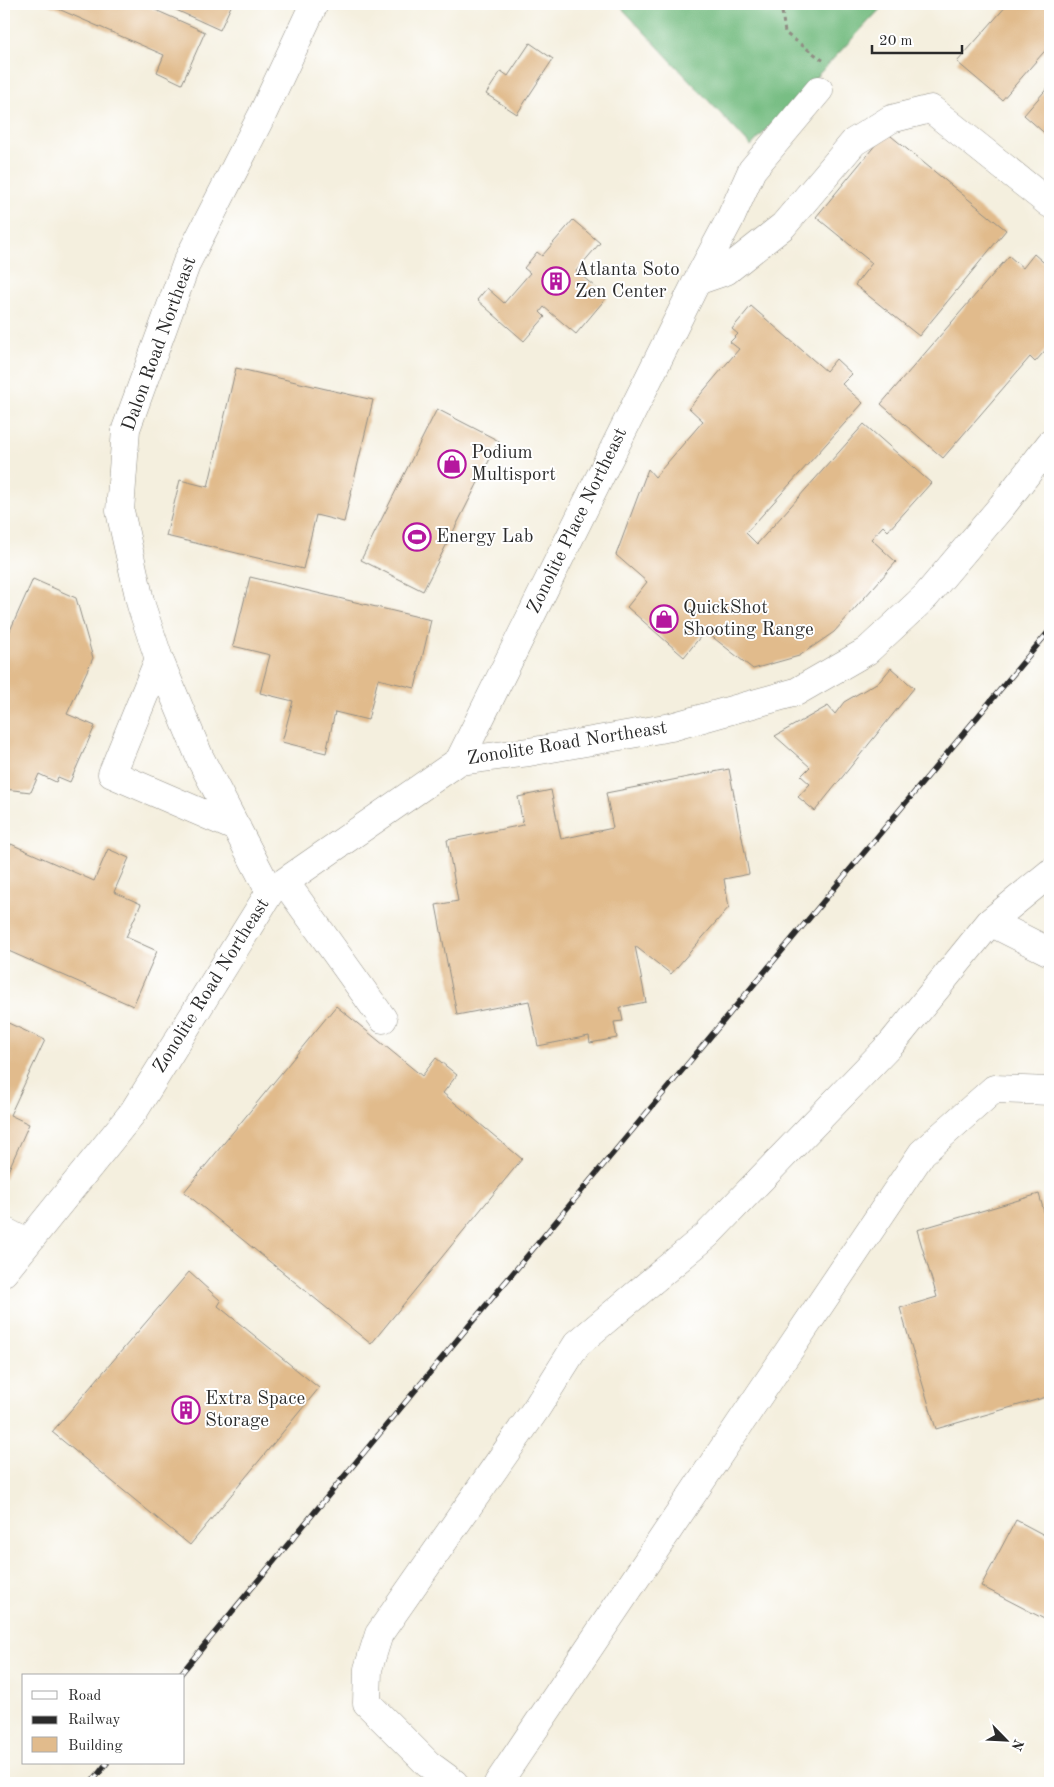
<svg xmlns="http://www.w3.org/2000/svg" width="1054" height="1787" font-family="'Old Standard TT',serif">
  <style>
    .forest { fill: #78be84; stroke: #527458 }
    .building { fill: #e1bb8c }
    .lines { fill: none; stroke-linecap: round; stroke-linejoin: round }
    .minor-casing { stroke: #908d84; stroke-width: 29 }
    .path { stroke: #908d84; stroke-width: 3; stroke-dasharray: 4 4; stroke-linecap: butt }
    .minor { stroke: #fff; stroke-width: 28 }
    .rail-casing { stroke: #2b2b2b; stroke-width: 5.5 }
    .rail { stroke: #fff; stroke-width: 4; stroke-dasharray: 11; stroke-linecap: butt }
    .labels { text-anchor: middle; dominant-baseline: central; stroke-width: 4; stroke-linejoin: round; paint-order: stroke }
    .poi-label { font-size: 19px; fill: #2b2b2b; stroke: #fff; text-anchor: start }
    .street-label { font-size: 19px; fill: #2b2b2b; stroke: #fff }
  </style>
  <rect width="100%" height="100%" fill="#fff"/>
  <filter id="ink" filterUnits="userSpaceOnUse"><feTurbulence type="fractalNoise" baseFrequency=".02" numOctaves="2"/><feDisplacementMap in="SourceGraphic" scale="10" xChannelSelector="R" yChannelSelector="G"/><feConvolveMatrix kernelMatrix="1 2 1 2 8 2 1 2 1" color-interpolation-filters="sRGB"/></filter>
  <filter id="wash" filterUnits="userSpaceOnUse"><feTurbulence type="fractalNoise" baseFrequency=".0096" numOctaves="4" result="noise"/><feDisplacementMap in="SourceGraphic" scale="20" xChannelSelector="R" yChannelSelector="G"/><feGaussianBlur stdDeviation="1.12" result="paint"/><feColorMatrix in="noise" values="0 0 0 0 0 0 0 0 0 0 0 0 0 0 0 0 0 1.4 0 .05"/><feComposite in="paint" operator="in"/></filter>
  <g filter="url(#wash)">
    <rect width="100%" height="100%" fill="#f4efde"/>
    <path class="forest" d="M618 4H885L751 146Z"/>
    <g id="blocks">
      <path class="building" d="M47 4H142L205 32 182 84 157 72 164 55Z
        M163 4H232L220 30Z
        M1008 4H1050V45L1002 100 957 62Z
        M530 43 553 59 517 114 486 94 501 71 508 76Z
        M1050 85V138L1024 115Z
        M886 132 1006 230 919 336 855 285 872 263 816 217Z
        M573 220 600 243 576 271 607 297 576 334 544 307 540 312 545 317 524 341 477 300 487 288 504 303 530 273 524 268 537 252 542 256Z
        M1034 254 1050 268V280L1045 287 1050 292V334L1047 337 1050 339V345L1035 362 1030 357 943 458 881 404 1009 256 1023 268Z
        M751 306 826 371 836 359 852 374 842 384 863 403 746 533 757 544 864 424 931 483 888 531 883 526 871 539 896 562 834 632 799 656 753 669 705 631 684 657 627 607 647 582 616 555 648 469 655 477 703 421 689 408 739 349 730 342 738 334 732 329Z
        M236 368 373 400 344 522 316 515 303 569 166 536 180 480 208 487Z
        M437 409 499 441 423 591 361 560Z
        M250 577 431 620 415 688 378 679 368 720 335 712 326 753 282 742 293 701 260 693 270 655 233 646Z
        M33 579 76 598 93 658 67 714 95 726 70 782 58 777 56 782 39 774 31 792 4 789V644Z
        M891 668 914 688 815 811 798 797 810 784 801 776 810 767 775 736 828 706 835 714 844 702 880 681Z
        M729 769 749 874 724 879 729 907 671 974 635 946 646 1002 620 1007 623 1021 614 1022 617 1038 590 1043 589 1036 538 1046 529 1001 457 1015 436 905 458 901 447 840 523 825 518 797 551 790 561 839 613 828 606 793Z
        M11 844 94 881 108 849 129 858 114 892 141 904 126 937 157 951 133 1006 4 949V860Z
        M336 1006 422 1076 436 1058 457 1075 443 1093 522 1159 371 1344 184 1192Z
        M4 1021 45 1040 10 1115 29 1124 4 1180Z
        M1039 1194 1050 1233V1396L936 1429 900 1308 937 1297 917 1230Z
        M189 1272 221 1301 218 1306 319 1388 190 1545 52 1432Z
        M1016 1520 1050 1538V1622L981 1586Z"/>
    </g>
  </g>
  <g filter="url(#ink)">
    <use href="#blocks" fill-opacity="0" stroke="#908d84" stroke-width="1"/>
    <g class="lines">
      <g class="minor-casing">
        <path id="minor" d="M697 281 726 271 783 226 854 142 891 119 931 109 1050 204
          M159 659 112 774 237 828
          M459 761 697 281 731 217 752 170 819 90
          M285 882 383 1019
          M270 892 200 758 159 659 141 605 120 511 126 429 187 262 262 115 314 4
          M990 922 1050 952
          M4 1231 27 1243
          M4 1272 134 1111 270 892 459 761 529 752 671 727 796 692 867 651 926 596 1002 506 1050 444
          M454 1783 428 1764 367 1703 368 1669 379 1634 536 1409 577 1344 707 1235 892 1043 990 922 1050 873
          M498 1783 922 1153 994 1089 1050 1091"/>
      </g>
      <path class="path" d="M781 4 785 33 824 61"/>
      <use href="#minor" class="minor"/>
      <g class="rail-casing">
        <path id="rail" d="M179 1676 447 1352 1050 630
          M91 1783 107 1763"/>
      </g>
      <use href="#rail" class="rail"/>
    </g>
  </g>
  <defs>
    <g id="building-ring" transform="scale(1.4375)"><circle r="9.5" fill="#fff" stroke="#b5179e" stroke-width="1.5"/><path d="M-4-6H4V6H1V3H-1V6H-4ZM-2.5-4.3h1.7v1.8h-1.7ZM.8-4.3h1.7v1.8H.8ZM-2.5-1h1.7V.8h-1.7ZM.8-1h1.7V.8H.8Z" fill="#b5179e"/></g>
    <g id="shop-ring" transform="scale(1.4375)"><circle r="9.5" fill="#fff" stroke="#b5179e" stroke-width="1.5"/><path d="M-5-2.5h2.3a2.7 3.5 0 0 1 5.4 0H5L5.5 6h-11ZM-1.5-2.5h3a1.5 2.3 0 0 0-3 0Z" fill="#b5179e"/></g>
    <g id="stadium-ring" transform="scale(1.4375)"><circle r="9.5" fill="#fff" stroke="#b5179e" stroke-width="1.5"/><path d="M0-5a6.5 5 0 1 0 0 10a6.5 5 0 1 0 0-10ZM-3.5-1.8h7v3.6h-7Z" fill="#b5179e"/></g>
  </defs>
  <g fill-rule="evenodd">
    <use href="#building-ring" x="556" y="281"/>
    <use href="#shop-ring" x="452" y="464"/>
    <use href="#stadium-ring" x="417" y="537"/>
    <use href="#shop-ring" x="664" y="619"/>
    <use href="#building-ring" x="186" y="1410"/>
  </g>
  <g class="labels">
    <g class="poi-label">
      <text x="575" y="270">Atlanta Soto<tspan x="575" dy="22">Zen Center</tspan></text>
      <text x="471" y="453">Podium<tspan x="471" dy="22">Multisport</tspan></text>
      <text x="436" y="537">Energy Lab</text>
      <text x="683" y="608">QuickShot<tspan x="683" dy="22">Shooting Range</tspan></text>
      <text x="205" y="1399">Extra Space<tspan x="205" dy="22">Storage</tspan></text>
    </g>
    <g class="street-label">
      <text transform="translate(160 344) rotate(-70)">Dalon Road Northeast</text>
      <text transform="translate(578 521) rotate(-64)">Zonolite Place Northeast</text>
      <text transform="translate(567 744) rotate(-9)">Zonolite Road Northeast</text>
      <text transform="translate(212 986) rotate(-58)">Zonolite Road Northeast</text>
    </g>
  </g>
  <rect width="1054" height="1787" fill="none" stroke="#fff" stroke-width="20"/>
  <rect x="22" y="1674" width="162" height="90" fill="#ffffff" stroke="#aaaaaa"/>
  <rect x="32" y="1691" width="25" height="8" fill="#ffffff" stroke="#aaaaaa"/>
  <text x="68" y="1700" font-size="15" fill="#2b2b2b">Road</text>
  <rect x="32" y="1716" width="25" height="8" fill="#2b2b2b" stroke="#aaaaaa"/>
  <text x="68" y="1724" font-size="15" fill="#2b2b2b">Railway</text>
  <rect x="32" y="1737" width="25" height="15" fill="#e1bb8c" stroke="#aaaaaa"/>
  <text x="68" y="1750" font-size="15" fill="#2b2b2b">Building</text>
  <g transform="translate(1006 1740) rotate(114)" stroke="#ffffff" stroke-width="4" paint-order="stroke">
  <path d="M0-4L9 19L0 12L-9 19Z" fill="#2b2b2b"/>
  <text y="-8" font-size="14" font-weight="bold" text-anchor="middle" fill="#2b2b2b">N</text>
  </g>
  <path d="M872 45v8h90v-8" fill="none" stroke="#2b2b2b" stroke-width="2.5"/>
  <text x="879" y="45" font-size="15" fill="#2b2b2b" stroke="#ffffff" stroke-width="4" paint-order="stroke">20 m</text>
</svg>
